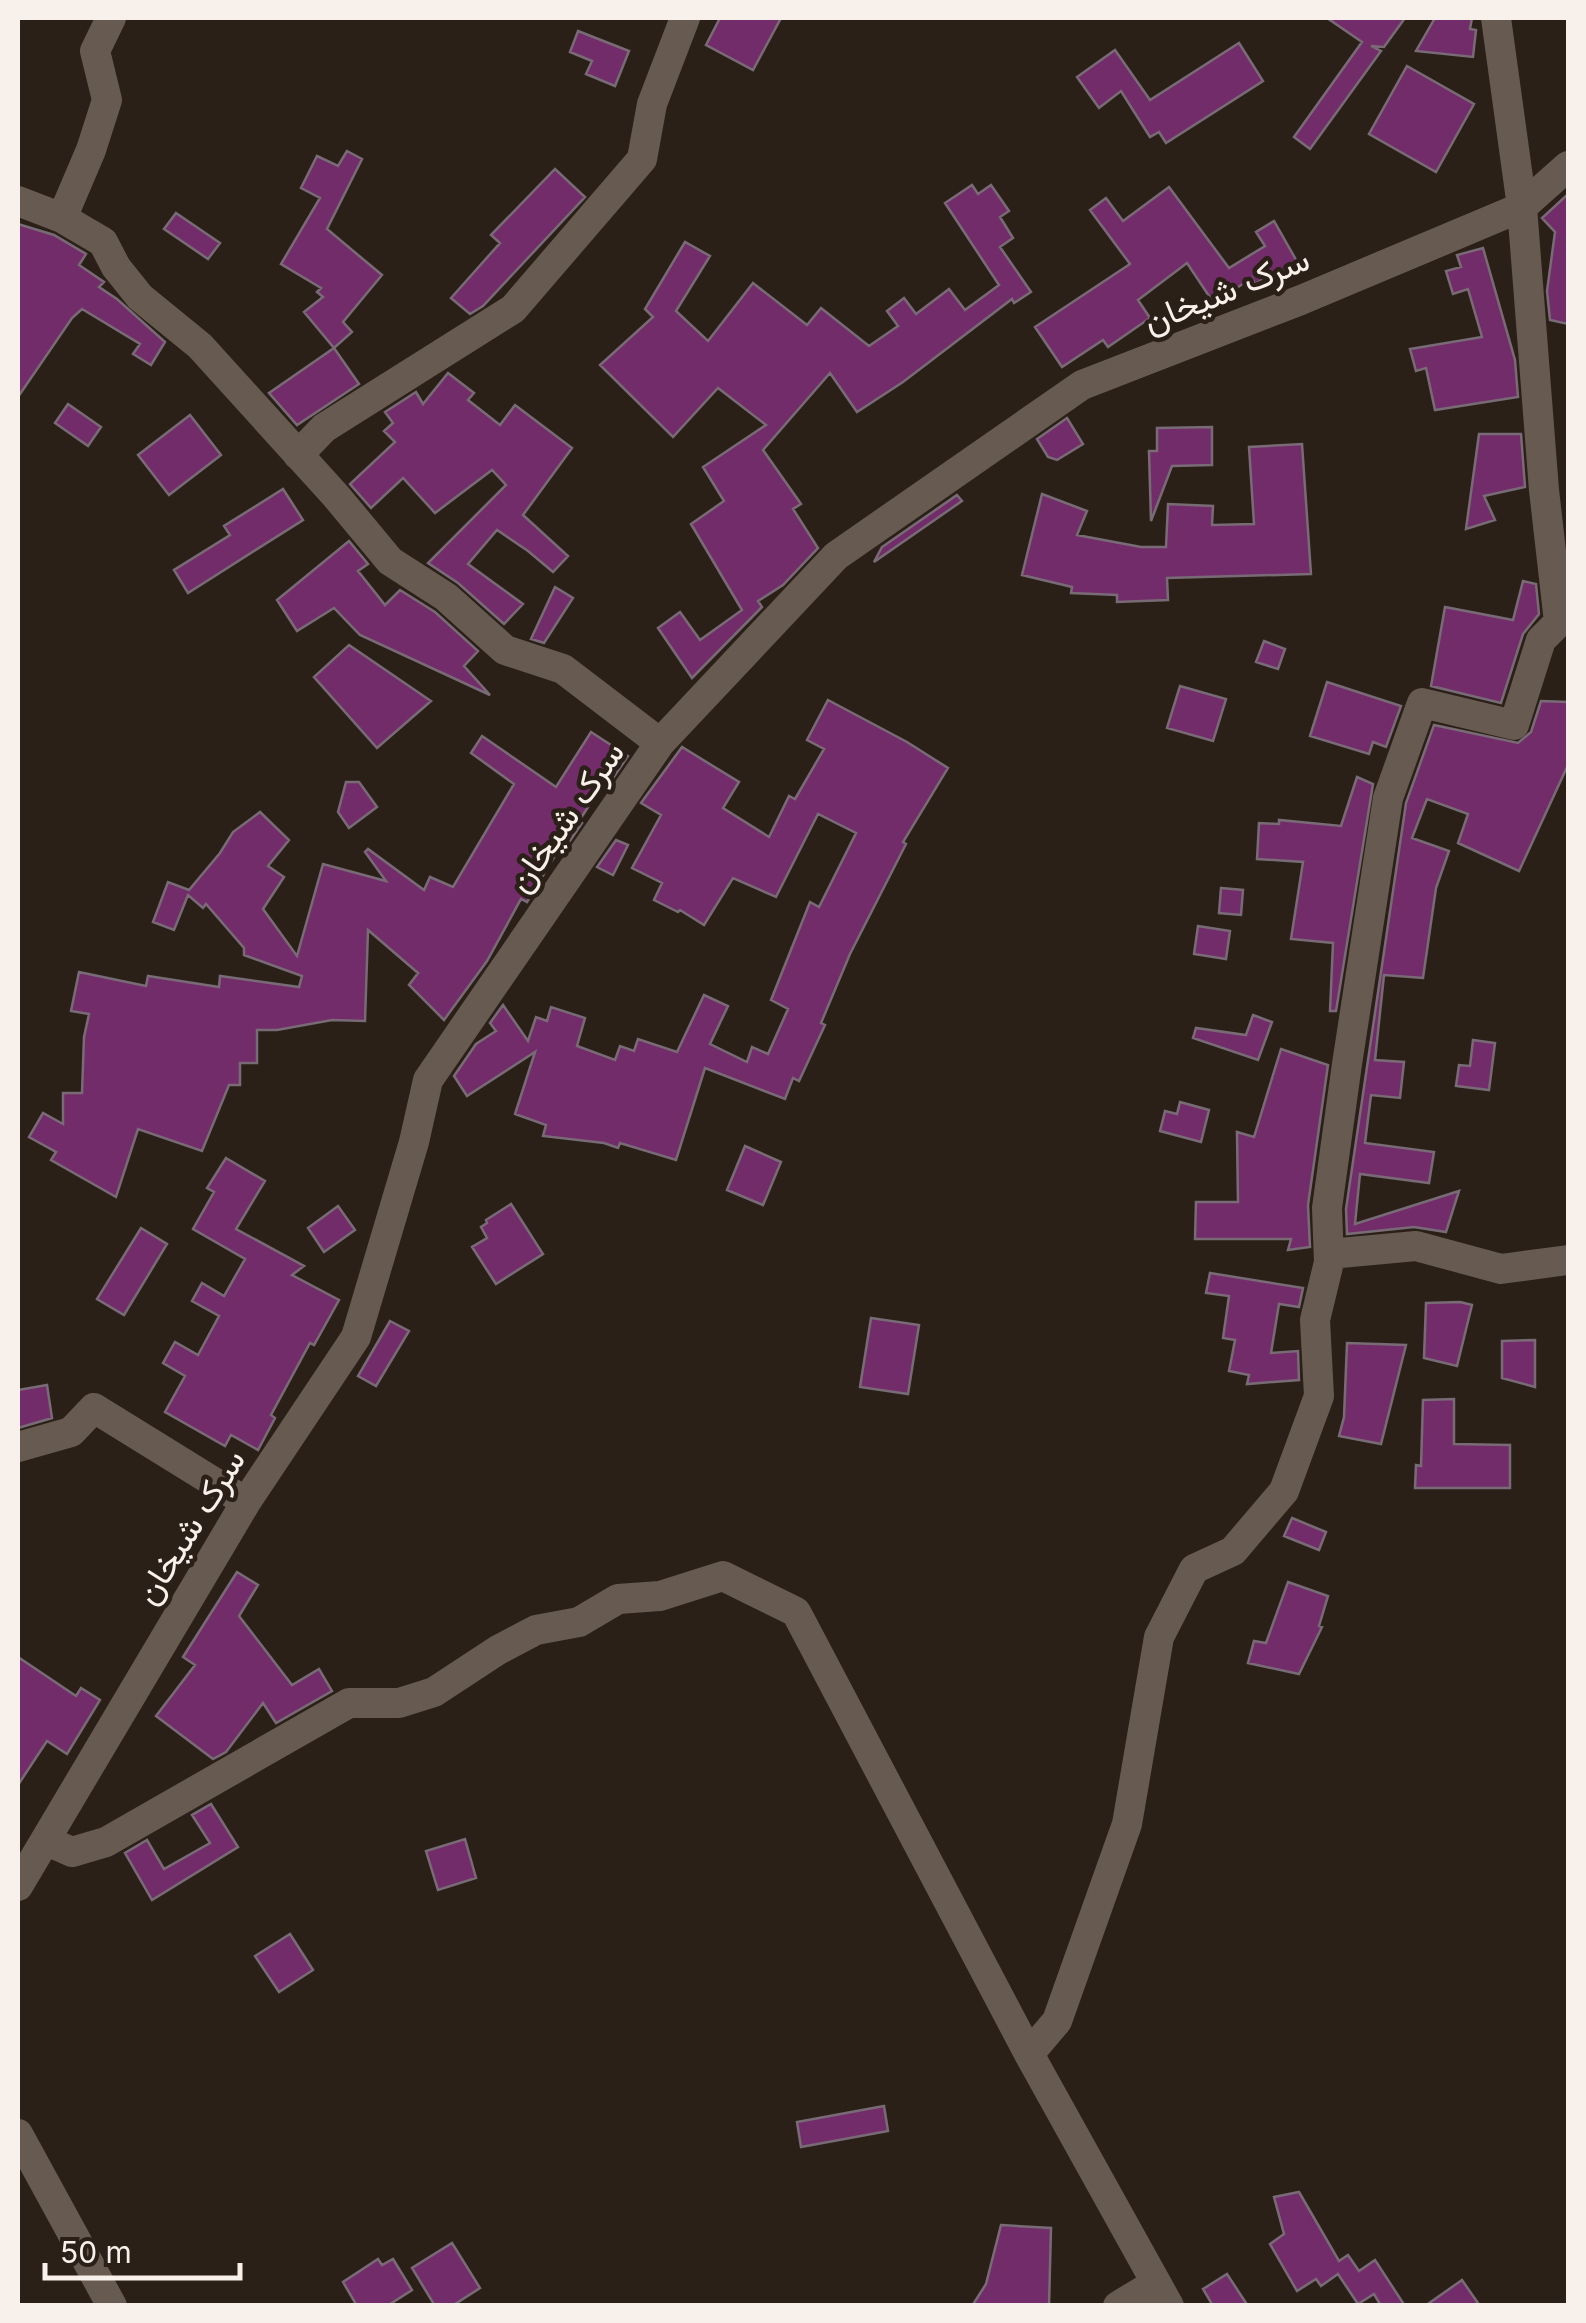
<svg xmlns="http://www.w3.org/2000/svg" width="1586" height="2323" font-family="Inter,Vazirmatn,sans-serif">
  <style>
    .building { fill: #722c69; stroke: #786b75; stroke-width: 2.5 }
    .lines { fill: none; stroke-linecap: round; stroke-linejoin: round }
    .minor { stroke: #675b51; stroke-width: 30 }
    .labels { text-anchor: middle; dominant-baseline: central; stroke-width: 9; stroke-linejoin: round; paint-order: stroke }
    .street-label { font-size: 35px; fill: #f8f0ea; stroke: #2a2017 }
  </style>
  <rect width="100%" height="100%" fill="#2a2017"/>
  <path class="building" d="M720 18H781L753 70 706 45Z
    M1327 18H1405L1384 47 1371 46 1381 51 1310 149 1294 137 1362 42Z
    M1435 18H1472L1470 29 1476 30 1473 57 1416 51Z
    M578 31 629 51 615 86 586 74 592 61 570 52Z
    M1239 43 1263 81 1166 143 1159 132 1150 137 1121 91 1099 108 1077 77 1115 50 1150 100Z
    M1407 66 1474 104 1436 172 1369 134Z
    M347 151 362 159 327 229 382 275 343 322 352 332 334 348 304 312 323 297 317 292 321 288 281 264 320 198 301 188 317 156 338 166Z
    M555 169 585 197 483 306 470 314 451 298 500 243 491 235Z
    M972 185 978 194 991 185 1009 211 1000 217 1013 238 1000 247 1031 292 1014 303 1012 299 903 382 857 412 830 373 763 450 801 504 793 509 818 548 783 585 758 601 762 607 692 678 658 628 680 612 700 640 742 610 691 524 724 501 703 467 766 425 718 388 673 437 600 365 653 317 645 309 685 242 710 256 676 311 708 341 753 283 807 325 821 308 869 346 898 326 887 311 904 298 916 314 949 289 965 310 999 285 945 203Z
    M1169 187 1229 268 1265 246 1256 232 1274 221 1299 265 1277 277 1274 273 1255 284 1252 278 1229 293 1227 289 1211 299 1187 263 1138 300 1150 318 1108 347 1103 340 1062 367 1035 327 1130 264 1090 210 1106 198 1123 221Z
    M1568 194V324L1550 320 1547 291 1555 232 1542 218Z
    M176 213 220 243 208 259 164 229Z
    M18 224 54 235 86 254 79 265 104 282 99 287 117 299 165 342 151 365 133 354 140 344 82 309 72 318 18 397Z
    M1483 248 1515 360 1518 397 1435 410 1426 368 1416 371 1410 349 1482 337 1468 289 1453 294 1446 271 1461 267 1457 255Z
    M334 348 359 384 297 425 269 393Z
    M448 373 474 393 468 400 500 425 515 405 572 448 523 515 568 556 553 572 528 551 497 530 468 564 523 604 504 624 458 583 428 563 506 485 492 470 435 513 403 478 371 508 350 484 395 442 384 431 393 423 385 412 416 392 423 404Z
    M68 404 101 427 88 446 55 423Z
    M190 415 221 455 169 495 138 455Z
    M1067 418 1083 444 1057 460 1048 457 1037 439Z
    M1212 427V465L1172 466 1151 521 1149 451H1157V428Z
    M1479 434H1521L1525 487 1484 496 1495 520 1466 529Z
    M1302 444 1311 574 1167 578 1168 600 1117 602V595L1071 593 1072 587 1022 575 1042 494 1087 511 1077 535 1141 547H1166L1168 504 1213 506 1212 525 1254 524 1249 447Z
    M283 489 303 520 188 593 174 570 230 535 224 526Z
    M957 495 962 501 874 562 882 547Z
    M349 541 368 564 358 571 385 605 400 590 435 612 478 651 464 666 490 695 360 635 334 608 297 631 277 600Z
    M1523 581 1536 584 1539 614 1523 634 1501 703 1431 686 1445 607 1513 620Z
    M555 587 573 598 544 643 531 639Z
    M1264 641 1285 649 1278 669 1256 662Z
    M349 645 431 701 377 748 314 677Z
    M1327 682 1401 706 1386 747 1373 742 1369 754 1310 736Z
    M1180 686 1226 699 1213 741 1167 728Z
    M828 700 907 742 948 768 903 842 906 844 850 954 821 1023 825 1025 799 1081 793 1078 785 1099 705 1068 676 1160 620 1143 618 1148 604 1143 543 1136 546 1125 515 1114 535 1052 467 1096 454 1076 476 1044 496 1031 490 1023 503 1005 528 1041 536 1017 547 1021 551 1007 585 1018 577 1046 615 1060 620 1046 634 1051 638 1039 677 1052 704 995 728 1006 710 1044 747 1062 752 1047 768 1054 788 1009 771 1000 810 902 819 907 856 833 818 814 776 897 733 878 704 925 680 910 678 912 654 900 662 883 632 868 661 815 641 803 682 747 739 782 723 808 769 837 789 796 795 799 824 749 807 740Z
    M1541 701 1568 702V765L1519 871 1458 843 1468 814 1427 799 1412 838 1449 851 1436 888 1423 978 1384 975 1375 1060 1404 1062 1400 1098 1371 1095 1365 1143 1434 1152 1429 1183 1360 1174 1355 1224 1459 1191 1446 1232 1414 1227 1347 1234 1346 1209 1406 803 1434 725 1518 743 1531 732Z
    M591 732 628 756 609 784 605 781 579 821 582 823 563 851 559 849 527 902 521 899 487 961 444 1020 409 985 418 973 368 930 365 1021 332 1020 277 1030H257V1063H240V1085H229L202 1151 138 1129 116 1197 51 1160 56 1152 29 1137 43 1113 63 1124V1093H82L84 1037 89 1014 71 1011 79 972 146 986 148 976 219 987 220 976 299 987 302 976 244 955V948L206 904 203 908 188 895 174 930 153 922 168 882 189 890 220 853 233 832 260 812 289 840 268 866 284 877 263 909 297 956 323 864 386 881 365 852 368 849 424 890 430 877 453 887 514 784 471 753 482 736 556 787Z
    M1357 777 1373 784 1336 1011H1330L1333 943 1291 939 1303 862 1257 859 1259 823 1279 824V820L1341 826Z
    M346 782H359L377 807 349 828 338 812Z
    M616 840 628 845 613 875 597 867Z
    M1221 888 1243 890 1241 915 1219 913Z
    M1198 926 1230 931 1226 959 1194 954Z
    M1253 1015 1272 1022 1258 1060 1193 1038 1196 1028 1246 1035Z
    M1473 1040 1495 1043 1489 1090 1456 1086 1459 1065 1470 1066Z
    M1281 1049 1328 1065 1308 1205 1310 1247 1288 1250 1291 1239H1195L1196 1202H1238L1237 1132 1254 1137Z
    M1180 1102 1209 1110 1201 1142 1160 1131 1165 1111 1177 1114Z
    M745 1146 781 1162 763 1205 727 1190Z
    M226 1158 265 1181 236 1229 304 1266 292 1275 339 1300 314 1345 310 1343 271 1415 275 1418 258 1450 231 1435 225 1446 165 1412 185 1376 163 1363 175 1342 198 1355 219 1316 192 1301 202 1283 224 1296 245 1259 193 1229 214 1192 207 1188Z
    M511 1204 543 1254 496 1284 472 1247 487 1238 481 1227 487 1223 486 1220Z
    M338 1206 355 1230 324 1252 308 1228Z
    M141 1228 167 1244 124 1315 97 1299Z
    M1210 1273 1303 1288 1299 1307 1279 1304 1271 1353 1298 1351 1299 1380 1247 1384 1249 1375 1229 1371 1235 1340 1223 1338 1229 1296 1206 1293Z
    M1460 1302 1472 1305 1457 1366 1424 1358 1426 1303Z
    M871 1318 919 1325 908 1394 860 1387Z
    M390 1321 409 1331 376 1386 358 1376Z
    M1535 1340V1387L1502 1378V1341Z
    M1347 1343 1406 1345 1381 1444 1339 1436 1344 1417Z
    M47 1385 52 1418 18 1428V1390Z
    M1454 1399V1444L1510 1445V1488H1415L1416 1465 1421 1466 1423 1400Z
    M1292 1518 1326 1532 1319 1550 1284 1536Z
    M237 1572 258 1585 239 1616 292 1685 319 1669 332 1691 276 1723 263 1703 226 1752 213 1759 156 1716 195 1665 183 1657Z
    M1288 1582 1328 1596 1319 1626 1322 1627 1299 1674 1248 1663 1254 1641 1266 1643Z
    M18 1657 76 1696 81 1688 100 1700 67 1754 47 1741 18 1785Z
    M211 1804 238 1847 152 1900 125 1853 147 1840 164 1869 210 1843 192 1815Z
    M465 1839 476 1878 438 1890 426 1851Z
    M290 1934 313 1970 279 1992 255 1956Z
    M884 2106 888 2131 801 2147 797 2122Z
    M1299 2192 1339 2261 1348 2255 1359 2271 1375 2260 1405 2306H1381L1374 2294 1358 2304 1338 2274 1321 2286 1316 2279 1297 2291 1270 2244 1284 2234 1274 2197Z
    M1001 2225 1051 2228 1049 2306H972L986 2284Z
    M452 2243 480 2288 452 2306H435L412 2268Z
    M378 2259 382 2265 393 2259 412 2290 387 2306H357L343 2282Z
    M1227 2274 1248 2306H1213L1203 2289Z
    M1462 2280 1480 2306H1425Z"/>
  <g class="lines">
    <path class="minor" d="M18 201 62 218 103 242 116 267 140 297 200 346 336 496 390 561 446 597 505 650 563 669 660 743
      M62 218 91 150 107 100 95 51 111 18
      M298 455 324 428 513 309 642 159 652 104 685 18
      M1329 1254 1416 1246 1501 1269 1568 1260
      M18 1447 71 1432 94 1408 246 1502
      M47 1841 72 1852 106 1842 349 1703H399L434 1692 498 1650 536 1630 579 1622 618 1599 660 1596 723 1576 796 1612 1029 2054 1169 2306
      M18 1886 246 1502 356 1337 414 1142 428 1080 660 743 836 556 1082 385 1301 300 1522 207 1568 166
      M1029 2054 1057 2021 1127 1824 1159 1637 1194 1569 1233 1551 1284 1491 1319 1396 1315 1320 1329 1262 1327 1208 1347 1064 1388 798 1422 703 1514 725 1541 640 1559 622 1544 490 1522 207 1496 18
      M18 2134 112 2306
      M1118 2306 1156 2283"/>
  </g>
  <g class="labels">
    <g class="street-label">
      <text transform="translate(1226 289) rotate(-22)">سرک شیخان</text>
      <text transform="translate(565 816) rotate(-55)">سرک شیخان</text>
      <text transform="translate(189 1526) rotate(-58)">سرک شیخان</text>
    </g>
  </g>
  <rect width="1586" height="2323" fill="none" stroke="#f8f0ea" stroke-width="40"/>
  <path d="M45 2263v15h195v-15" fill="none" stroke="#f8f0ea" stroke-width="5"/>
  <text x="60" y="2263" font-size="30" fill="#f8f0ea" stroke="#2a2017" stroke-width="8" paint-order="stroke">50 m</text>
</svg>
